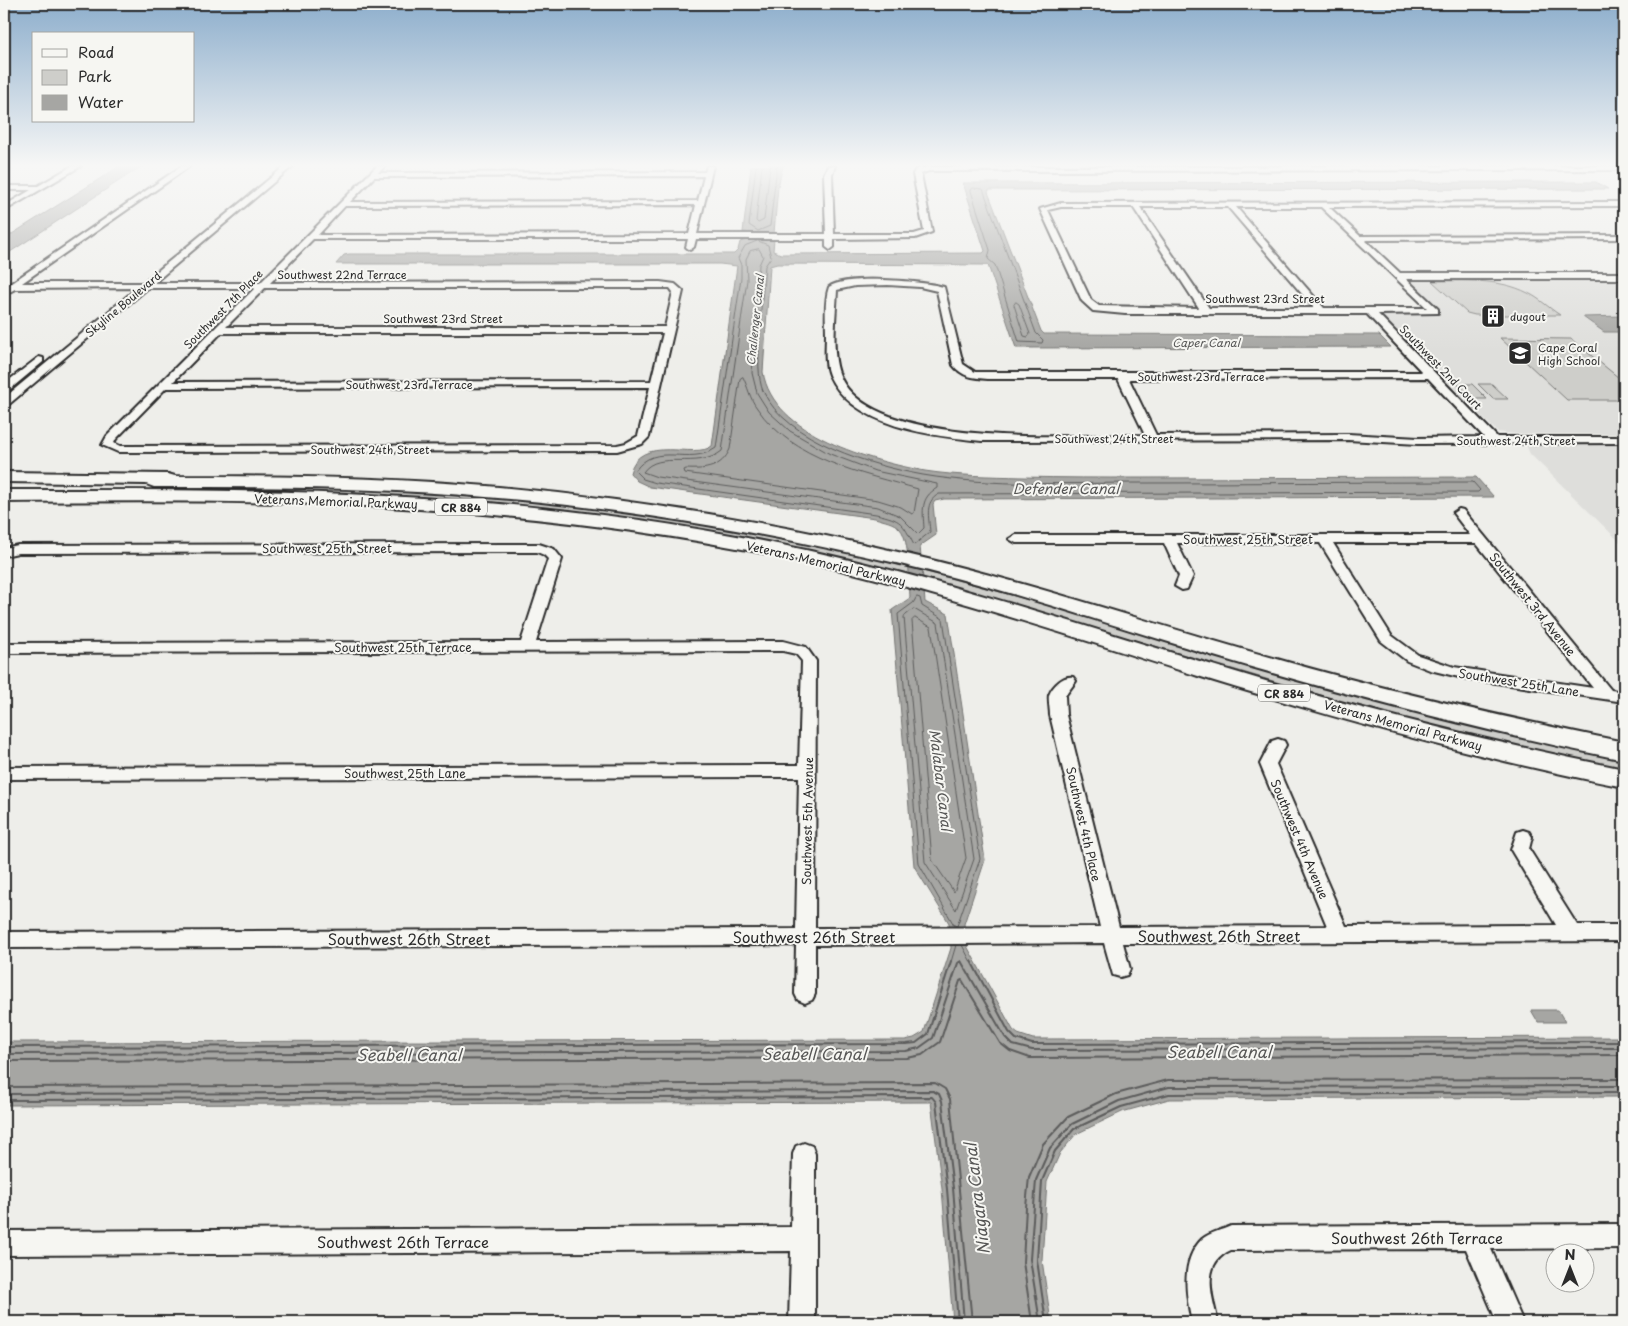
<svg xmlns="http://www.w3.org/2000/svg" width="1628" height="1326" font-family="'Playpen Sans',sans-serif">
  <style>
    .built { fill: #dededb }
    .green { fill: #cececa; stroke: #7c7c7a }
    .water { fill: #a6a6a3; stroke: #757573 }
    .lines { fill: none; stroke-linecap: round; stroke-linejoin: round }
    .shore-far1 { stroke: #5c5c5b; stroke-width: 1 }
    .shore { stroke: #5c5c5b; stroke-width: 2 }
    .minor-casing { stroke: #2b2b2b; stroke-width: 4 }
    .highway-casing { stroke: #2b2b2b; stroke-width: 4 }
    .minor { fill: #f6f6f2; fill-rule: evenodd }
    .highway { fill: #f6f6f2; fill-rule: evenodd }
    .labels { text-anchor: middle; dominant-baseline: central; stroke-width: 4; stroke-linejoin: round; paint-order: stroke }
    .far-street-label { font-size: 11px; fill: #2b2b2b; stroke: #f6f6f2 }
    .far-poi-label { font-size: 11px; fill: #2b2b2b; stroke: #f6f6f2; text-anchor: start }
    .far-water-label { font-size: 11px; font-style: italic; fill: #565655; stroke: #f6f6f2 }
    .shield { fill: #f6f6f2; stroke: #686867; stroke-width: 1 }
    .shield-label { font-size: 11px; font-weight: bold; fill: #2b2b2b }
    .street-label { font-size: 12px; fill: #2b2b2b; stroke: #f6f6f2 }
    .water-label { font-size: 14px; font-style: italic; fill: #565655; stroke: #f6f6f2 }
    .near-street-label { font-size: 15px; fill: #2b2b2b; stroke: #f6f6f2 }
    .near-water-label { font-size: 16px; font-style: italic; fill: #565655; stroke: #f6f6f2 }
  </style>
  <rect width="100%" height="100%" fill="#eeeeea"/>
  <filter id="ink" filterUnits="userSpaceOnUse"><feTurbulence type="fractalNoise" baseFrequency=".02" numOctaves="2"/><feDisplacementMap in="SourceGraphic" scale="10" xChannelSelector="R" yChannelSelector="G"/><feConvolveMatrix kernelMatrix="1 2 1 2 8 2 1 2 1" color-interpolation-filters="sRGB"/></filter>
  <g filter="url(#ink)">
    <path class="built" d="M1624 277V434H1515L1498 432 1442 381 1379 314 1438 312 1406 279 1408 278Z
      M1539 442H1624V546L1530 454 1527 447Z"/>
    <path class="green" d="M1432 281C1463 281 1499 278 1528 293 1539 298 1549 308 1560 315H1475L1467 313Z
      M1500 338 1571 339 1624 382V400H1567Z
      M1458 384H1472L1487 399H1472Z
      M1478 384H1492L1508 399H1493Z
      M198 486C395 488 591 499 785 539 988 580 1184 650 1384 704L1451 721 1624 760V770L1518 746 1378 712 965 590 876 567 570 511C428 496 289 494 147 491Z"/>
    <path class="water" d="M120 166H142L4 256V239Z
      M751 166H783L778 186 774 233 763 234V238L774 239 773 251 781 254 983 253 985 251 963 183 1596 182 1608 189 989 190 988 192 1041 331 1044 334 1379 335 1391 347 1016 348 988 265 777 264 770 266 763 372C773 435 872 461 925 471 957 476 990 476 1023 477 1062 478 1101 478 1140 478 1252 478 1364 477 1476 477L1494 497 944 499 935 501 933 504 936 535 920 546 925 602 948 614 985 860 964 924 967 946 1013 1030 1018 1034 1033 1039 1624 1037V1097L1169 1099 1122 1112 1076 1134 1060 1153 1047 1182 1042 1260 1051 1322H953L942 1189 931 1102 4 1105V1042L905 1040 914 1038 924 1032 951 948 949 923 914 866 892 610 910 598C909 582 910 540 900 529 894 522 884 521 875 518L650 487 637 481 630 473C639 433 696 460 712 446L737 266 720 264H336L344 255 349 254H734L738 250 740 242 753 238V233L743 232Z
      M1624 316V335L1621 332H1604L1583 317Z
      M1531 1010H1558L1565 1022H1538Z"/>
    <g class="lines">
      <path class="shore-far1" d="M756 166 749 225 758 231 770 226 777 166
        M762 166 756 221 758 223 764 220 770 166
        M973 188 983 189 1036 333 1043 340 1042 343 1019 342 995 265 988 259 990 250 971 191Z
        M758 241 768 245 771 257 765 266C763 294 753 369 763 391 786 441 873 466 923 475 993 487 1072 483 1144 483 1253 483 1363 482 1473 482L1480 490 1478 492 939 494C924 502 929 517 930 532L914 545C902 522 902 520 876 514L656 483 643 479 635 471C656 440 689 467 716 448L741 278V265L738 258 745 246Z
        M759 249 763 256 759 265 752 373 757 393 769 412 790 431 830 454 875 471 937 484V488C920 498 923 511 924 528L918 534 900 516 878 507 657 477 643 472C659 449 697 471 722 451L747 280 746 259 750 251Z
        M1016 302 1019 304 1030 334 1028 337 1024 336 1014 305Z
        M743 377C748 387 750 399 757 408 792 460 862 473 918 489L914 513 912 514 901 507 878 500 685 473 684 470 686 469C705 470 722 468 730 449L740 379Z
        M917 597 920 598 922 606 943 619 980 859 957 926 954 925 919 864 898 614 913 603Z
        M914 609 938 623 974 859 956 910 925 862 904 617Z
        M915 618 931 627 966 858 954 892 932 860 912 621Z
        M962 945 971 962
        M951 962 956 945
        M959 962H962"/>
      <path class="shore" d="M961 961 1005 1037 1013 1045 1032 1050 1624 1048
        M971 961 1009 1032 1016 1039 1032 1044 1624 1042
        M4 1047 906 1044 916 1043 928 1034 951 961
        M4 1054 906 1051 919 1048 933 1038 958 963 961 961
        M4 1061 907 1058 922 1055 940 1042 960 981 962 980 1000 1043 1010 1051 1030 1058 1624 1055
        M4 1087 935 1083 945 1089 950 1099 972 1322
        M4 1094 933 1091 939 1094 942 1101 953 1188 964 1322
        M4 1100 932 1097 936 1102 947 1189 958 1322
        M1032 1322 1023 1262 1026 1207 1029 1177 1043 1144 1068 1117 1116 1094 1168 1080 1624 1079
        M1040 1322 1030 1259 1036 1180 1050 1148 1072 1124 1119 1101 1169 1087 1624 1086
        M1046 1322 1037 1260 1042 1181 1055 1151 1074 1129 1121 1107 1169 1094 1624 1092"/>
      <g class="minor-casing">
        <path id="minor" d="M72 166H81L4 211V206L31 190H4V186H38Z
          M182 166H190L22 283H143L285 166H293L154 283H260L377 166H385L378 173 705 172 707 166H713L697 234H826L824 174 828 166H835L832 174 834 234H914L924 231 913 174 916 169 929 167 1616 166 1620 168 1616 170 929 171 921 174 932 232 915 238 834 239V247L830 250 826 247V239H696L694 247 690 250 686 247 688 239H313L270 283 660 282 675 284 683 291 649 437 642 444 617 451 118 452 102 445 107 436 255 288H148L8 405 4 406V398L137 288 15 289 4 295V288ZM704 176 698 201 350 202 374 177ZM696 205 689 234 318 235 345 206ZM265 288H670L673 292 665 327H226ZM221 333H663L651 381 173 382ZM650 387 638 436 626 443 617 445 120 446 114 443 116 439 166 388Z
          M1624 202V206L1329 207 1360 236 1624 235V239L1365 240 1400 273H1624V279H1406L1438 309V313L1378 314 1497 437H1624V443L1418 444 1348 440 982 441C933 436 852 427 829 375 824 363 826 346 826 333 826 319 824 301 829 287 845 274 923 281 944 287L963 364 975 372H1422L1367 314H1125L1093 311 1082 301 1040 209 1061 203ZM1061 207H1133L1199 308 1099 306 1091 300 1048 210ZM1140 207H1228L1314 308H1209ZM1236 207H1321L1427 308H1324ZM888 285 920 287 937 291 953 365C962 377 974 378 988 379H1118L1145 435C1079 435 865 451 839 373 831 350 836 314 837 290L855 286ZM1428 378 1484 437 1418 438 1348 434 1156 435 1129 379Z
          M39 357 43 358V362L8 391 4 392V384Z
          M1459 509 1463 510 1611 690 1624 692V702L1463 678 1430 670 1407 661 1381 641 1320 543H1177L1193 576 1187 589 1182 590 1175 586 1179 576 1164 543H1016L1009 539 1016 535H1470L1453 513ZM1333 543H1476L1593 688 1454 667 1418 655 1391 635Z
          M539 544 554 549 562 559 536 642 783 641 806 647 816 661 815 928 1100 927 1050 715C1050 709 1048 700 1049 695 1053 685 1064 675 1073 677L1076 681 1065 696 1066 715 1119 927 1327 926 1260 764 1272 741 1278 739 1284 741 1286 745 1276 764 1346 926 1556 925 1511 850 1517 832 1523 830 1529 832 1532 837 1529 849 1577 925H1624V941L1123 943 1130 969 1127 975 1120 977 1113 975 1104 943 815 945V994L812 1000 805 1003 798 1000 795 994 796 945 4 948V932L796 929 799 777 4 779V767L799 765 802 661 796 654 783 651 4 653V643L521 642 548 559 544 555 537 552 18 553 4 556V548L18 545Z
          M804 1143 812 1146 815 1154V1322H789L791 1251 4 1255V1231L791 1227 793 1154 796 1146Z
          M1624 1224V1248L1491 1249 1523 1322H1497L1466 1249 1231 1250C1200 1264 1212 1296 1218 1322H1192C1186 1295 1180 1261 1202 1239 1209 1233 1222 1230 1231 1226Z"/>
      </g>
      <g class="highway-casing">
        <path id="highway" d="M4 472 168 474 175 476C279 476 384 477 487 486 625 498 763 520 898 552 1026 581 1151 624 1277 659 1391 692 1508 718 1624 742V760C1486 732 1349 696 1214 656 1108 624 1004 588 896 563 761 532 624 508 486 497 376 487 265 487 154 487L146 484 4 482Z
          M4 490C131 490 259 489 386 496 526 503 668 520 806 550 963 584 1115 637 1269 682 1386 716 1505 745 1624 769V787C1480 759 1338 719 1198 676 1068 635 939 592 807 562 669 532 527 515 387 507 259 500 131 501 4 502Z"/>
      </g>
      <use href="#minor" class="minor"/>
      <use href="#highway" class="highway"/>
    </g>
  </g>
  <linearGradient id="sky" x2="0" y2="1"><stop stop-color="#8daecc"/><stop offset="0.47" stop-color="#f7f7f6"/><stop offset="1" stop-color="#f7f7f6" stop-opacity="0"/></linearGradient>
  <rect width="1628" height="351" fill="url(#sky)"/>
  <defs>
    <g id="building-square" transform="scale(1.25)"><rect x="-9" y="-9" width="18" height="18" rx="4" fill="#2b2b2b" stroke="#f6f6f2"/><path d="M-4-6H4V6H1V3H-1V6H-4ZM-2.5-4.3h1.7v1.8h-1.7ZM.8-4.3h1.7v1.8H.8ZM-2.5-1h1.7V.8h-1.7ZM.8-1h1.7V.8H.8Z" fill="#fff"/></g>
    <g id="school-square" transform="scale(1.25)"><rect x="-9" y="-9" width="18" height="18" rx="4" fill="#2b2b2b" stroke="#f6f6f2"/><path d="M0-5L7-2L0 1L-7-2ZM-4 1L0 2.5L4 1V4Q0 6-4 4Z" fill="#fff"/></g>
  </defs>
  <g fill-rule="evenodd">
    <use href="#building-square" x="1493" y="316"/>
    <use href="#school-square" x="1520" y="353"/>
  </g>
  <g class="labels">
    <g class="far-street-label">
      <text x="342" y="274">Southwest 22nd Terrace</text>
      <text x="1265" y="298">Southwest 23rd Street</text>
      <text transform="translate(123 304) rotate(-40)">Skyline Boulevard</text>
      <text transform="translate(223 309) rotate(-45)">Southwest 7th Place</text>
      <text x="443" y="318">Southwest 23rd Street</text>
      <text transform="translate(1441 367) rotate(46)">Southwest 2nd Court</text>
      <text x="1201" y="376">Southwest 23rd Terrace</text>
      <text x="409" y="384">Southwest 23rd Terrace</text>
      <text x="1114" y="438">Southwest 24th Street</text>
      <text x="1516" y="440">Southwest 24th Street</text>
      <text x="370" y="449">Southwest 24th Street</text>
    </g>
    <g class="far-poi-label">
      <text x="1510" y="316">dugout</text>
      <text x="1538" y="347">Cape Coral<tspan x="1538" dy="13">High School</tspan></text>
    </g>
    <g class="far-water-label">
      <text transform="translate(755 320) rotate(-84)">Challenger Canal</text>
      <text x="1206" y="342">Caper Canal</text>
    </g>
    <g class="shield">
      <rect x="435" y="498.5" width="52" height="17" rx="4"/>
      <rect x="1258" y="684.5" width="52" height="17" rx="4"/>
    </g>
    <g class="shield-label">
      <text x="461" y="507">CR 884</text>
      <text x="1284" y="693">CR 884</text>
    </g>
    <g class="street-label">
      <text transform="translate(336 501) rotate(2)">Veterans Memorial Parkway</text>
      <text x="1248" y="539">Southwest 25th Street</text>
      <text x="327" y="548">Southwest 25th Street</text>
      <text transform="translate(826 563) rotate(13)">Veterans Memorial Parkway</text>
      <text transform="translate(1533 604) rotate(51)">Southwest 3rd Avenue</text>
      <text x="403" y="647">Southwest 25th Terrace</text>
      <text transform="translate(1519 682) rotate(9)">Southwest 25th Lane</text>
      <text transform="translate(1403 725) rotate(15)">Veterans Memorial Parkway</text>
      <text x="405" y="773">Southwest 25th Lane</text>
      <text transform="translate(807 821) rotate(-89)">Southwest 5th Avenue</text>
      <text transform="translate(1084 824) rotate(77)">Southwest 4th Place</text>
      <text transform="translate(1300 839) rotate(67)">Southwest 4th Avenue</text>
    </g>
    <g class="water-label">
      <text x="1066" y="488">Defender Canal</text>
      <text transform="translate(941 780) rotate(83)">Malabar Canal</text>
    </g>
    <g class="near-street-label">
      <text x="1219" y="935">Southwest 26th Street</text>
      <text x="814" y="936">Southwest 26th Street</text>
      <text x="409" y="938">Southwest 26th Street</text>
      <text x="1417" y="1237">Southwest 26th Terrace</text>
      <text x="403" y="1241">Southwest 26th Terrace</text>
    </g>
    <g class="near-water-label">
      <text x="1219" y="1051">Seabell Canal</text>
      <text x="814" y="1053">Seabell Canal</text>
      <text x="409" y="1054">Seabell Canal</text>
      <text transform="translate(976 1199) rotate(-97)">Niagara Canal</text>
    </g>
  </g>
  <rect width="1628" height="1326" fill="none" stroke="#f6f6f2" stroke-width="20"/>
  <rect x="10" y="10" width="1608" height="1306" fill="none" stroke="#2b2b2b" stroke-width="2" filter="url(#ink)"/>
  <rect x="32" y="32" width="162" height="90" fill="#f6f6f2" stroke="#a5a5a2"/>
  <rect x="42" y="49" width="25" height="8" fill="#f6f6f2" stroke="#a5a5a2"/>
  <text x="78" y="58" font-size="15" fill="#2b2b2b">Road</text>
  <rect x="42" y="70" width="25" height="15" fill="#cececa" stroke="#a5a5a2"/>
  <text x="78" y="82" font-size="15" fill="#2b2b2b">Park</text>
  <rect x="42" y="95" width="25" height="15" fill="#a6a6a3" stroke="#a5a5a2"/>
  <text x="78" y="108" font-size="15" fill="#2b2b2b">Water</text>
  <g transform="translate(1570 1268)"><circle r="24" fill="#f6f6f2" stroke="#a5a5a2"/>
  <path d="M0-4L9 19L0 12L-9 19Z" fill="#2b2b2b"/>
  <text y="-8" font-size="14" font-weight="bold" text-anchor="middle" fill="#2b2b2b">N</text>
  </g>
</svg>
